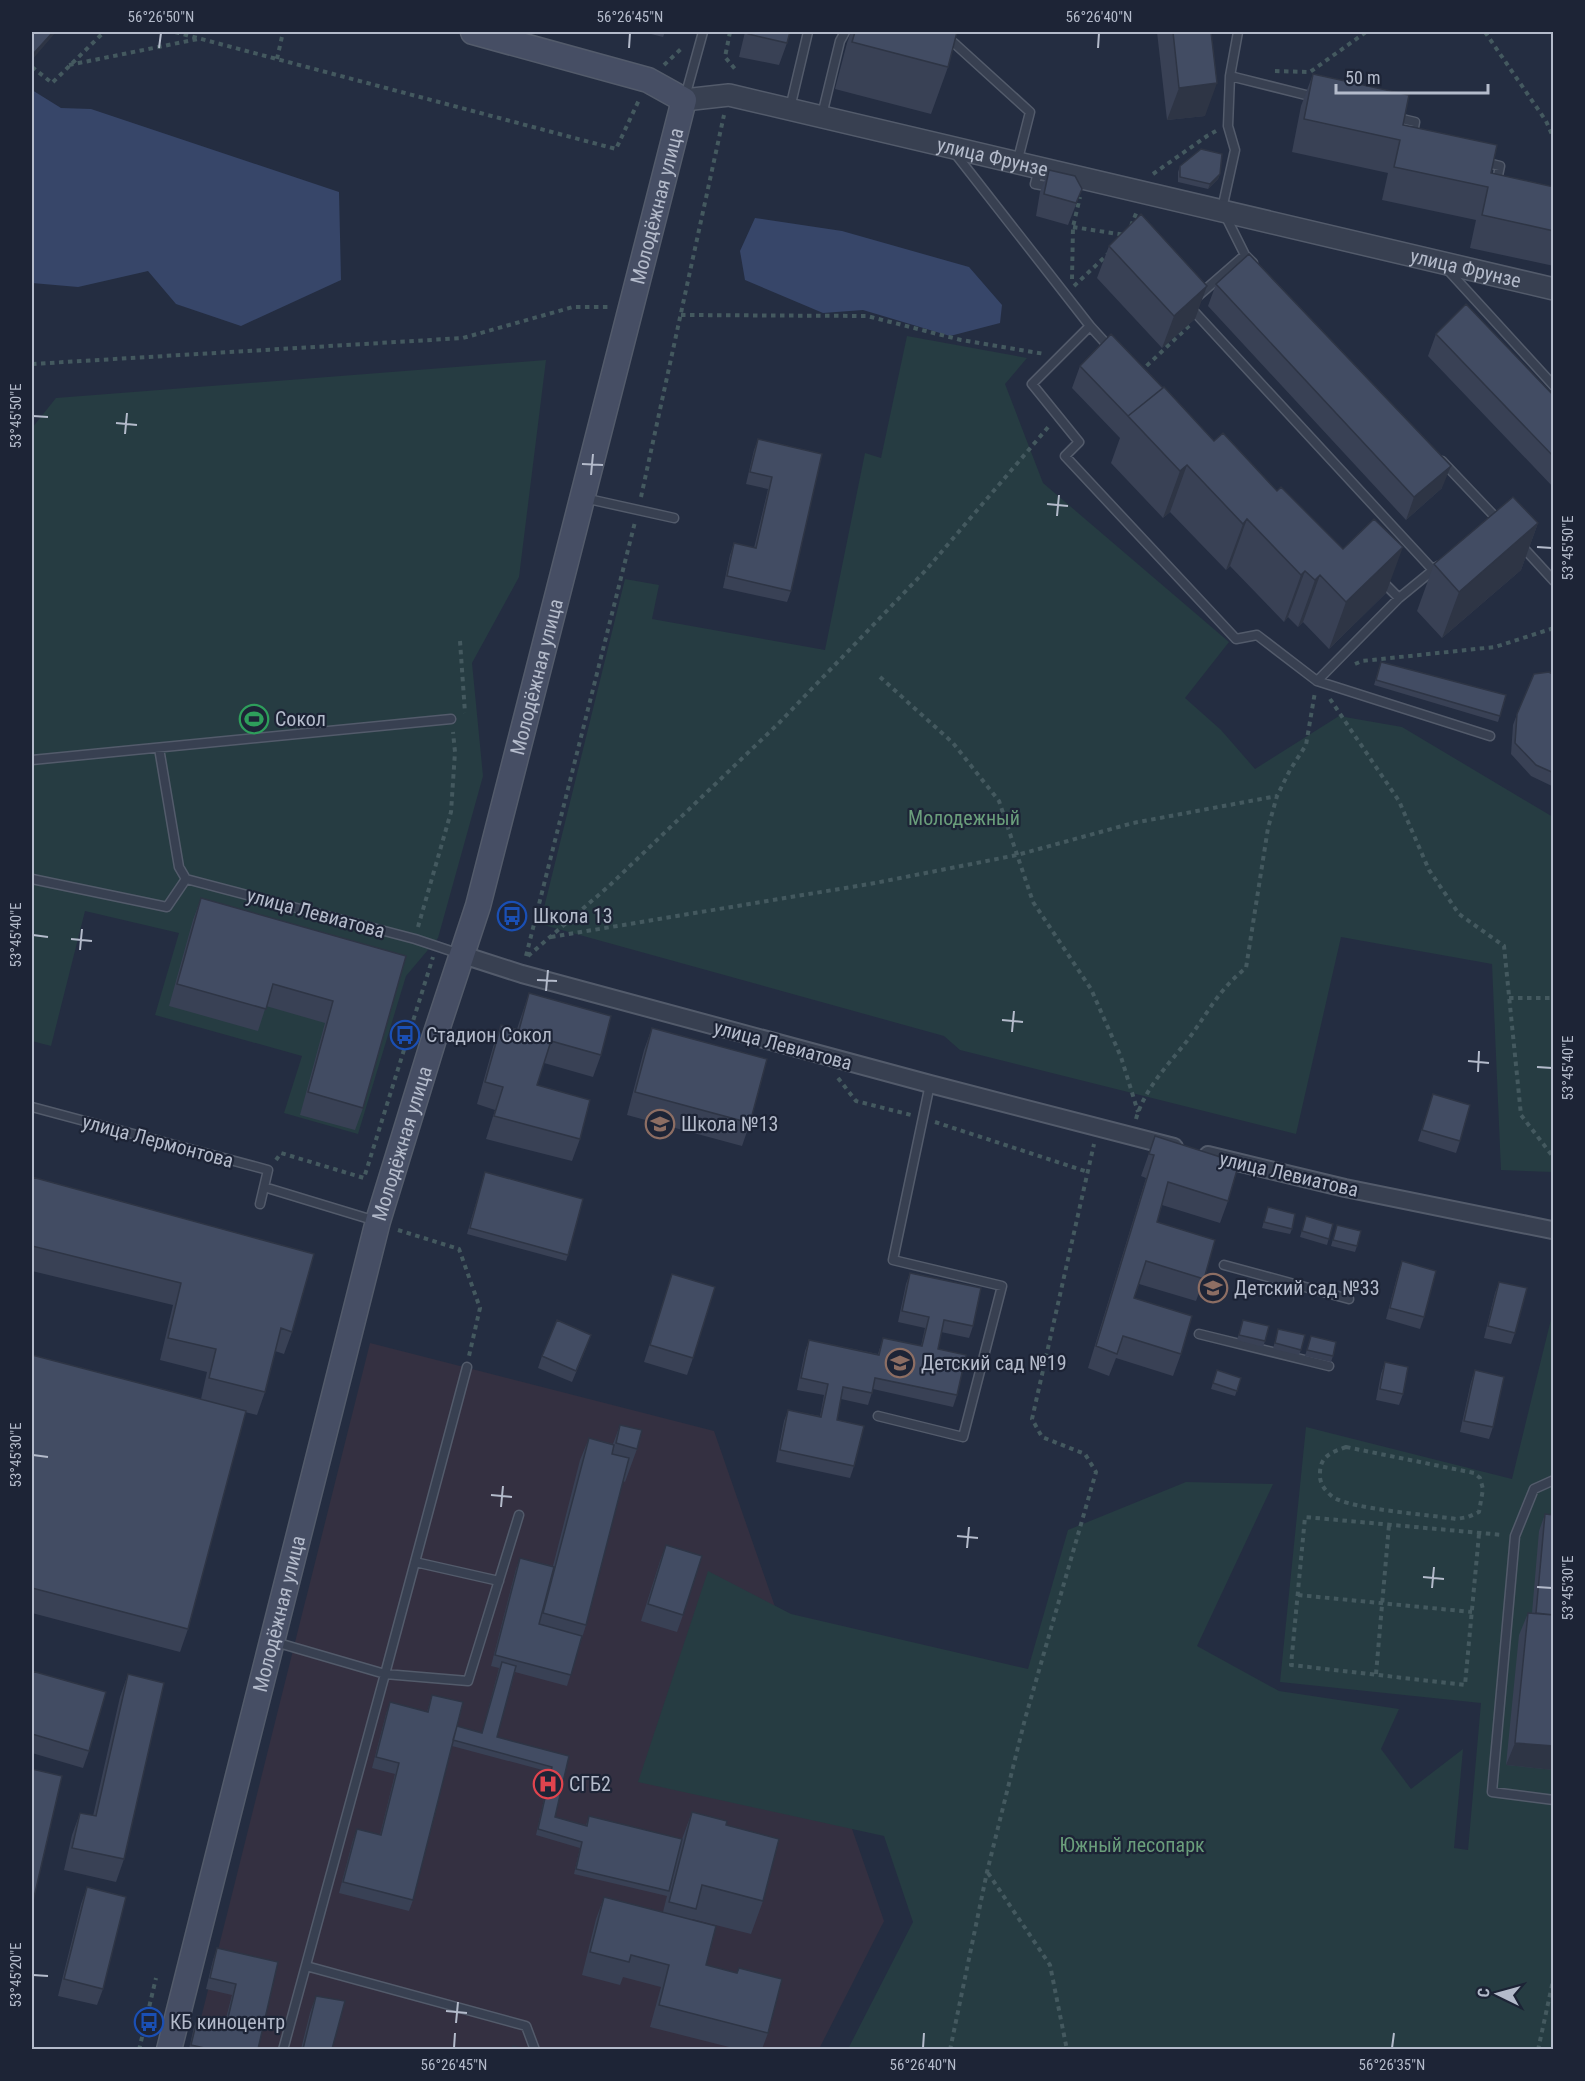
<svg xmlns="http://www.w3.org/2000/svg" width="1585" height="2081" font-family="'Roboto Condensed',sans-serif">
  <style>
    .medical { fill: #343041 }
    .green { fill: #263c42 }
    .water { fill: #374669 }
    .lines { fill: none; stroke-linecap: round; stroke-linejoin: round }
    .service-casing { stroke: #535b6b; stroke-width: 11 }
    .minor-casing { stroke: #535b6b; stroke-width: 20 }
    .tertiary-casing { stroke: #535b6b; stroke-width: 24 }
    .secondary-casing { stroke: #535b6b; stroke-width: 27 }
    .path { stroke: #44595f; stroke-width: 4; stroke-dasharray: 4.5 4.5; stroke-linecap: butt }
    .service { stroke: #384051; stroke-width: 8 }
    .minor { stroke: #384051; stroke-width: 16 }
    .tertiary { stroke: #384051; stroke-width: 21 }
    .secondary { stroke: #464e64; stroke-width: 24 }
    .wall { fill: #394155 }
    .shaded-wall { fill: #2e3545 }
    .building { fill: #424c63; stroke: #2e3545; stroke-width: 1.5 }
    .ticks { fill: none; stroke: #b4bbcb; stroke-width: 2 }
    .labels { text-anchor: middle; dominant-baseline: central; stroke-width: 4.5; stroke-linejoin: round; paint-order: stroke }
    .street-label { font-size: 20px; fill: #b4bbcb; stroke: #1d2436 }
    .poi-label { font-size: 20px; fill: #b4bbcb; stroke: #1d2436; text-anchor: start }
    .park-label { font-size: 20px; fill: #6a9e7b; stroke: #1d2436 }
    .neatline { fill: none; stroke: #b4bbcb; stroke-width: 2 }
    .ticks-label { font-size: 15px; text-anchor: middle; fill: #b4bbcb }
  </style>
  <rect width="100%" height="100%" fill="#242d41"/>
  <path class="medical" d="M370 1343 714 1431 884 1921 819 2049 193 2050Z"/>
  <path class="green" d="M907 336 1027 358 1005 384 1043 483 1229 642 1185 698 1221 730 1255 769 1339 716 1402 727 1553 817V1172L1501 1170 1492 964 1341 937 1296 1134 960 1050 944 1036 540 924 625 579 659 585 652 619 825 650 865 453 881 458Z
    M546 360 519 577 472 663 483 776 438 938 406 976 358 1134 284 1113 302 1056 155 1015 179 933 85 911 51 1046 32 1041V428L56 398Z
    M1553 1311V2049H848L913 1922 884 1836 638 1782 708 1571 791 1614 1028 1669 1068 1530 1186 1482 1273 1484 1197 1646 1279 1691 1399 1709 1381 1749 1411 1789 1463 1749 1454 1848 1468 1850 1481 1703 1280 1682 1306 1427 1512 1479Z"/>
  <path class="water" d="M32 90 61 108 91 109 339 192 341 280 241 326 176 304 148 271 78 287 32 283Z
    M755 218 842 231 969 267 1002 305 1000 323 950 336 863 310 823 313 745 280 740 251Z"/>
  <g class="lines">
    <g class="service-casing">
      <path id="service" d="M1238 32 1230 76 1228 126 1235 150 1222 209 1245 255 1253 263
        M946 41 954 43 1030 112 1017 163
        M1230 76 1314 97
        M685 97 703 32
        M790 108 808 32
        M822 115 840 41 845 32
        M1394 117 1415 122 1412 138
        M954 152 1090 326 1032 384 1079 442 1065 456 1236 639 1257 635 1317 681 1399 598 1438 566
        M1484 162 1500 166 1496 185
        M1039 169 1035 184 1052 187
        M1447 269 1554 386
        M1198 296 1245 255
        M1189 306 1433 570
        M1090 326 1110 348
        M1442 461 1499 521
        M584 498 674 518
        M1520 544 1554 581
        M1381 580 1399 598
        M1317 681 1490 736
        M159 748 179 867 186 879
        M32 760 451 719
        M32 879 167 907 186 879 415 939 460 954
        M32 1107 268 1170 260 1204
        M264 1187 376 1221
        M1224 1265 1349 1299
        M1199 1334 1329 1366
        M467 1367 415 1562 499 1581
        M878 1416 963 1437 1002 1286 893 1260 930 1084
        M1554 1480 1534 1489 1515 1536 1492 1792 1554 1800
        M275 1642 385 1674 415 1562
        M306 1966 526 2026 535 2050
        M283 2050 385 1674 468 1681 519 1515"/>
    </g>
    <g class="minor-casing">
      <path id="minor" d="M463 955 522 974 930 1084 1174 1147
        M1208 1155 1345 1188 1552 1230"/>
    </g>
    <g class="tertiary-casing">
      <g id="tertiary">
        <path id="s1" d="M684 100 729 95 1554 289"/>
      </g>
    </g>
    <g class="secondary-casing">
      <g id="secondary">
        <path id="s2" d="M169 2050 378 1221 433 1042 478 906 684 100 648 80 473 32"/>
      </g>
    </g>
    <path class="path" d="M175 32 616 149 639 100
      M730 32 725 57 735 69
      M1485 32 1546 121 1554 139
      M277 59 283 32
      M69 65 198 39
      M664 65 681 49
      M32 67 52 83 104 32
      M1275 71 1310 72 1366 32
      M1153 174 1207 136 1216 131
      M1131 226 1137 211
      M1073 227 1125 235
      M1072 279 1073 227 1080 197
      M1074 286 1108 254
      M681 315 867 316 961 340 1045 354
      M32 364 463 338 573 307H609
      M1140 372 1190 325
      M641 497 724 115
      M460 641 465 713
      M1355 664 1362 661 1495 647 1554 628
      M880 677 953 743 999 801 1033 902 1091 989 1121 1057 1138 1112
      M1330 699 1399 801 1429 870 1459 914 1504 946 1521 1115 1554 1158
      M418 927 451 812 455 752 453 732
      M551 937 875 883 1017 855 1133 823 1277 796
      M526 956 635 522
      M528 956 609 886 779 723 926 570 1050 425
      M1509 998H1554
      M838 1078 856 1101 911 1115
      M1136 1119C1145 1087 1171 1062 1190 1037 1208 1012 1221 987 1246 968L1268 828 1277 796 1290 770 1306 745 1315 692
      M935 1122 1088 1172
      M276 1160 281 1153 364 1178 433 957
      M398 1230 459 1249 480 1308 469 1356
      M1346 1447 1474 1473 1480 1478 1483 1489 1479 1512 1468 1517 1456 1519C1431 1515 1350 1509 1333 1497 1325 1491 1319 1483 1320 1473 1320 1456 1332 1452 1346 1447Z
      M1479 1534 1465 1685 1291 1665 1305 1517 1503 1535
      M1298 1595 1472 1612
      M1376 1674 1389 1525
      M988 1873 1050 1965 1067 2050
      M139 2050 156 1978
      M950 2050 987 1872 1025 1719 1096 1472 1085 1454 1042 1437 1032 1419 1094 1144
      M1538 2050 1554 1976"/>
    <use href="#service" class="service"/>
    <use href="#minor" class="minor"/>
    <use href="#tertiary" class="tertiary"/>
    <use href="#secondary" class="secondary"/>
  </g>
  <path class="wall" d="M643 32H665L663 37Z
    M745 32H790L787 43 779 65 739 57Z
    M851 32H957L948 67 931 114 835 89 847 43Z
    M1157 32H1211L1205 116 1167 120Z
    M1313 74 1403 125 1491 173 1554 187V266L1470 248 1476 220 1382 200 1388 173 1292 152 1301 106Z
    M1180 166 1220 174 1218 179 1208 189 1178 182V172Z
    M1049 170 1082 189 1068 225 1036 216 1040 192Z
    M1109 246 1195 319 1162 348 1097 278Z
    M1216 284 1442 488 1406 520 1208 306Z
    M1436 334 1554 396V488L1428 356Z
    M1080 366 1163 388 1214 441 1277 491 1386 593 1329 649 1303 622 1298 627 1288 617 1284 622 1230 566 1226 570 1170 512 1163 518 1111 463 1120 438 1072 388Z
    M758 439 822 454 791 591 787 602 723 588 730 555 734 543 754 548 768 489 746 484 754 450Z
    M1538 523 1521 570 1442 638 1417 611 1434 564Z
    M1379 668 1506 695 1498 722 1374 685Z
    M1554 675V787L1531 776 1511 754 1513 725 1517 714Z
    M201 898 406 956 363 1108 355 1130 300 1115 325 1023 266 1006 258 1031 169 1006 193 920Z
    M529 993 601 1055 593 1077 544 1063 537 1085 580 1139 572 1161 486 1139 495 1110 477 1104 493 1047 501 1025 517 1029Z
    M652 1028 750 1123 742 1146 627 1115 644 1050Z
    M1433 1094 1460 1141 1456 1153 1418 1141Z
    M1155 1136 1228 1201 1220 1223 1162 1205 1157 1222 1204 1279 1196 1301 1139 1284 1134 1298 1181 1354 1173 1376 1116 1358 1109 1376 1088 1368 1146 1178 1141 1176Z
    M485 1172 568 1255 566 1261 467 1234Z
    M32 1177 292 1332 284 1354 275 1351 265 1392 257 1415 245 1412 188 1629 180 1652 32 1613V1355L201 1399 207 1372 160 1360 173 1305 32 1271Z
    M1268 1207 1292 1229 1290 1234 1262 1228Z
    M1306 1216 1333 1224 1327 1245 1300 1237Z
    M1337 1225 1357 1246 1355 1252 1331 1246Z
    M1402 1261 1424 1317 1420 1329 1386 1319 1398 1273Z
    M910 1273 973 1326 969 1338 941 1332 938 1349 957 1395 953 1407 873 1389 868 1405 841 1399 837 1420 854 1466 850 1478 776 1462 784 1421 788 1410 820 1416 824 1395 797 1390 805 1351 809 1340 878 1354 883 1338 921 1346 925 1328 898 1322 906 1284Z
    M672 1274 693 1358 687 1375 644 1362Z
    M1499 1282 1515 1333 1511 1344 1484 1338 1495 1293Z
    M1243 1320 1265 1341 1263 1347 1237 1340Z
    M1278 1329 1301 1350 1299 1355 1273 1349Z
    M1311 1336 1333 1356 1331 1362 1305 1356Z
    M587 1346 572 1382 538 1368 542 1356Z
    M1385 1362 1403 1394 1399 1405 1376 1400 1381 1374Z
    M1217 1370 1241 1378 1235 1396 1211 1389Z
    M1475 1370 1493 1427 1489 1439 1460 1432 1471 1382Z
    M620 1425 637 1449 625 1482 623 1481 586 1625 567 1686 515 1672 497 1737 569 1756 555 1817 586 1825 589 1816 682 1839 692 1812 726 1825 763 1901 751 1934 692 1919 706 1965 737 1973 739 1968 768 2033 762 2049H737L650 2027 661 1987 623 1977 620 1985 582 1975 596 1919 604 1897 663 1912 667 1896 574 1874 580 1848 536 1835 550 1772 452 1746 413 1900 409 1911 339 1893 353 1840 357 1829 380 1835 395 1774 372 1768 386 1714 390 1702 427 1712 432 1695 457 1726 482 1733 499 1668 491 1666 516 1569 520 1558 553 1566 580 1460 589 1438 613 1444Z
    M1545 1514 1554 1770 1506 1765 1519 1635 1528 1613H1532L1539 1531Z
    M666 1545 683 1615 677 1632 641 1621 660 1561Z
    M32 1671 89 1751 83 1768 32 1753Z
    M128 1674 124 1859 116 1882 64 1870 72 1835 80 1813 93 1816 120 1697Z
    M87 1887 103 1989 97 2005 58 1996 81 1904Z
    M217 1948 278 1962 258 2049H189L194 2027 198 2016 225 2022 232 1995 206 1989 213 1960Z
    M316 1996 332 2049H301L310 2013Z"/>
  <path class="shaded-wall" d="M53 32H56L32 60 33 54Z
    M1217 83 1205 116 1167 120 1179 88Z
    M1220 174 1218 179 1208 189 1210 184Z
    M1207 286 1195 319 1162 348 1174 316Z
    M1187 465 1170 512 1163 518 1180 471Z
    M1451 466 1442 488 1406 520 1414 497Z
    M1247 519 1230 566 1226 570 1243 524Z
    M1538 523 1521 570 1442 638 1459 592Z
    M1403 547 1386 593 1329 649 1346 602Z
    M1305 571 1288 617 1284 622 1301 575Z
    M1320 575 1303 622 1298 627 1315 580Z
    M1515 1743 1554 1746V1770L1506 1765Z"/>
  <path class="building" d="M32 32H53L33 54 32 53Z
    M748 32H790L787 43 748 34Z
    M855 32H957L948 67 852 42Z
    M1173 32H1211L1217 83 1179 88Z
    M1313 74 1409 95 1403 125 1497 145 1491 173 1554 187V231L1482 215 1488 187 1394 167 1400 140 1304 119Z
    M1201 149 1222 154 1220 174 1210 184 1180 177V166Z
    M1049 170 1075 176 1082 189 1076 203 1044 194Z
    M1141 214 1207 286 1174 316 1109 246Z
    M1249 254 1451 466 1414 497 1216 284Z
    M1466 304 1554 396V457L1436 334Z
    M1111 334 1163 388 1128 416 1080 366Z
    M1164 387 1214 441 1223 433 1277 491 1281 487 1343 549 1374 519 1403 547 1346 602 1320 575 1315 580 1305 571 1301 575 1247 519 1243 524 1187 465 1180 471 1128 416Z
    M758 439 822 454 791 591 727 576 734 543 756 548 772 477 750 472Z
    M1513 497 1538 523 1459 592 1434 564Z
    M1381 662 1506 695 1500 716 1376 680Z
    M1549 672 1554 675V773L1536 765 1515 743 1517 714 1534 674Z
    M201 898 406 956 363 1108 308 1092 333 1001 273 984 266 1009 177 984Z
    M529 993 611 1016 601 1055 551 1041 537 1085 590 1100 580 1139 494 1116 503 1087 485 1082 501 1025 519 1030Z
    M652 1028 767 1059 750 1123 635 1092Z
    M1433 1094 1470 1105 1460 1141 1422 1130Z
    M1155 1136 1239 1163 1228 1201 1168 1182 1157 1222 1215 1240 1204 1279 1146 1261 1134 1298 1192 1316 1181 1354 1123 1336 1117 1354 1096 1346 1154 1155 1149 1154Z
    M485 1172 583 1199 568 1255 470 1228Z
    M32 1177 314 1254 292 1332 281 1328 265 1392 209 1378 216 1349 168 1338 181 1283 32 1246Z
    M1268 1207 1295 1214 1292 1229 1264 1222Z
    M1306 1216 1333 1224 1329 1239 1302 1231Z
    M1337 1225 1361 1231 1357 1246 1333 1240Z
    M1402 1261 1436 1271 1424 1317 1390 1308Z
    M910 1273 981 1288 973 1326 944 1320 938 1349 966 1355 957 1395 875 1378 872 1393 843 1387 837 1420 864 1426 854 1466 780 1450 788 1410 821 1417 828 1384 801 1378 809 1340 879 1355 883 1338 922 1346 929 1317 902 1311Z
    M672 1274 715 1287 693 1358 650 1345Z
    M1499 1282 1527 1288 1515 1333 1488 1326Z
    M557 1320 591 1335 576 1371 542 1356Z
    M1243 1320 1269 1326 1265 1341 1239 1335Z
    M1278 1329 1305 1335 1301 1350 1275 1343Z
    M1311 1336 1336 1342 1333 1356 1307 1350Z
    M32 1355 246 1411 188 1629 32 1588Z
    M1385 1362 1408 1367 1403 1394 1380 1389Z
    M1217 1370 1241 1378 1237 1391 1213 1383Z
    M1475 1370 1504 1377 1493 1427 1464 1421Z
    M620 1425 642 1430 637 1449 616 1443Z
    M589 1438 614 1445 612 1454 629 1458 586 1625 543 1613Z
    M1545 1514 1554 1515V1615L1536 1613Z
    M666 1545 702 1556 683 1615 648 1604Z
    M520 1558 554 1567 539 1624 582 1636 571 1675 495 1655Z
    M1528 1613 1554 1615V1746L1515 1743Z
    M502 1662 516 1666 497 1737 569 1756 555 1817 587 1826 589 1816 682 1839 669 1891 576 1869 582 1842 538 1829 552 1767 453 1740 457 1726 482 1733Z
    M32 1671 106 1692 89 1751 32 1734Z
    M128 1674 164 1683 124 1859 72 1848 80 1813 96 1816Z
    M432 1695 463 1702 413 1900 343 1882 357 1829 381 1835 399 1763 376 1757 390 1702 428 1712Z
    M32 1769 62 1776 32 1906Z
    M692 1812 727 1821 726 1825 779 1839 763 1901 702 1885 696 1909 669 1902Z
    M87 1887 126 1897 103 1989 64 1979Z
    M604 1897 716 1926 706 1965 737 1973 739 1968 782 1979 768 2033 659 2005 669 1965 631 1955 629 1962 590 1952Z
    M217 1948 278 1962 258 2049H209L191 2045 198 2016 227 2022 236 1984 210 1978Z
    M316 1996 345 2001 332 2049H303Z
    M513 2046 525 2049H512Z"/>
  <path class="ticks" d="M159 48 161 33M629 48 630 33M1098 48 1099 33M33 416 48 417M116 423 137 425M125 434 127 413M582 464 603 465M591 475 593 454M1047 504 1068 506M1057 516 1059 495M1537 547 1552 548M33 935 48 937M71 939 92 941M80 950 82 929M537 980 557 981M546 991 548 970M1002 1020 1023 1022M1012 1032 1014 1011M1468 1061 1489 1063M1537 1067 1552 1068M1478 1072 1479 1051M33 1455 48 1457M491 1495 512 1497M501 1507 503 1486M957 1536 978 1538M967 1548 969 1527M1423 1577 1444 1579M1537 1587 1552 1588M1432 1588 1434 1567M33 1975 48 1976M446 2011 467 2013M456 2023 458 2002M454 2048 455 2033M923 2048 924 2033M1392 2048 1394 2033"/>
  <defs>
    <g id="stadium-ring" transform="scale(1.5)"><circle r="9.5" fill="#1d2436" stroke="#2e9e5b" stroke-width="1.5"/><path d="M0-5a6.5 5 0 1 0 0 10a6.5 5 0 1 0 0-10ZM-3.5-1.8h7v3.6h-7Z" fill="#2e9e5b"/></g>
    <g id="bus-ring" transform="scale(1.5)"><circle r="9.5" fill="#1d2436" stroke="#1a4fb4" stroke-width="1.5"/><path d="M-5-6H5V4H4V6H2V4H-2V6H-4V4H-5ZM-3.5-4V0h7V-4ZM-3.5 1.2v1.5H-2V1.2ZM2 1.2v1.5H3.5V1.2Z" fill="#1a4fb4"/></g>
    <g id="school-ring" transform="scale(1.5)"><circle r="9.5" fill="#1d2436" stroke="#8d6e63" stroke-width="1.5"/><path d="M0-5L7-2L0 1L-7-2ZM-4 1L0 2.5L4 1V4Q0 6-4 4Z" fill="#8d6e63"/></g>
    <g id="hospital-ring" transform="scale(1.5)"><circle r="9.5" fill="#1d2436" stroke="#e0444e" stroke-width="1.5"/><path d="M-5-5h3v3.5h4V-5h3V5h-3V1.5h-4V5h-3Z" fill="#e0444e"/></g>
  </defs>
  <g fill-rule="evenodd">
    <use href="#stadium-ring" x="254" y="719"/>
    <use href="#bus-ring" x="512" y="916"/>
    <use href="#bus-ring" x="405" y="1035"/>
    <use href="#school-ring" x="660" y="1124"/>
    <use href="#school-ring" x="1213" y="1288"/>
    <use href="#school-ring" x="900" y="1363"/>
    <use href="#hospital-ring" x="548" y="1784"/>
    <use href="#bus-ring" x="149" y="2022"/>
  </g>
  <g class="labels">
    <g class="street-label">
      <text stroke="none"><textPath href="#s1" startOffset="316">улица Фрунзе</textPath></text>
      <text stroke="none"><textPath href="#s2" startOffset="1908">Молодёжная улица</textPath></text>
      <text stroke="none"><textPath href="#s1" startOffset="802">улица Фрунзе</textPath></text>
      <text stroke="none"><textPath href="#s2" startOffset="1422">Молодёжная улица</textPath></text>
      <text transform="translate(316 913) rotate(15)">улица Левиатова</text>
      <text transform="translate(783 1045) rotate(15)">улица Левиатова</text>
      <text transform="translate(158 1141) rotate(15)">улица Лермонтова</text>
      <text stroke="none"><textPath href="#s2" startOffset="936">Молодёжная улица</textPath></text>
      <text transform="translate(1289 1174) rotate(13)">улица Левиатова</text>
      <text stroke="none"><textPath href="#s2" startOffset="450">Молодёжная улица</textPath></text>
    </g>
    <g class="poi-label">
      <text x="275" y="719">Сокол</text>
      <text x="533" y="916">Школа 13</text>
      <text x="426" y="1035">Стадион Сокол</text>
      <text x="681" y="1124">Школа №13</text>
      <text x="1234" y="1288">Детский сад №33</text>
      <text x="921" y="1363">Детский сад №19</text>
      <text x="569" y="1784">СГБ2</text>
      <text x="170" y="2022">КБ киноцентр</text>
    </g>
    <g class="park-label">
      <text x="964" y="818">Молодежный</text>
      <text x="1132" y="1845">Южный лесопарк</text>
    </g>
  </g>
  <rect width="1585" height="2081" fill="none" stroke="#1d2436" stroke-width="66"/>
  <g transform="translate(1498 1994) rotate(275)" stroke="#1d2436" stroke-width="4.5" paint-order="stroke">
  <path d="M0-4.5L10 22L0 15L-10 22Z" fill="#b4bbcb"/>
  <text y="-9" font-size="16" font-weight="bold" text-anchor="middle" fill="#b4bbcb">С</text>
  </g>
  <path d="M1336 84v9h152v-9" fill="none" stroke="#b4bbcb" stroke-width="3"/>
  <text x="1345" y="84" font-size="18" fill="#b4bbcb" stroke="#1d2436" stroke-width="4.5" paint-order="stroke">50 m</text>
  <rect x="33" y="33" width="1519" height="2015" class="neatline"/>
  <g class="ticks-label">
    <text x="161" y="22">56°26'50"N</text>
    <text x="630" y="22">56°26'45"N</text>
    <text x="1099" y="22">56°26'40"N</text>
    <text transform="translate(16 416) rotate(-90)" y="5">53°45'50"E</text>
    <text transform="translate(1568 548) rotate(-90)" y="5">53°45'50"E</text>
    <text transform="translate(16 935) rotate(-90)" y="5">53°45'40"E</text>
    <text transform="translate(1568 1068) rotate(-90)" y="5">53°45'40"E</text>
    <text transform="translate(16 1455) rotate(-90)" y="5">53°45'30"E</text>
    <text transform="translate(1568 1588) rotate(-90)" y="5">53°45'30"E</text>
    <text transform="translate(16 1975) rotate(-90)" y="5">53°45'20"E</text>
    <text x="454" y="2070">56°26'45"N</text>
    <text x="923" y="2070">56°26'40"N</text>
    <text x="1392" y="2070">56°26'35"N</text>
  </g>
</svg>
